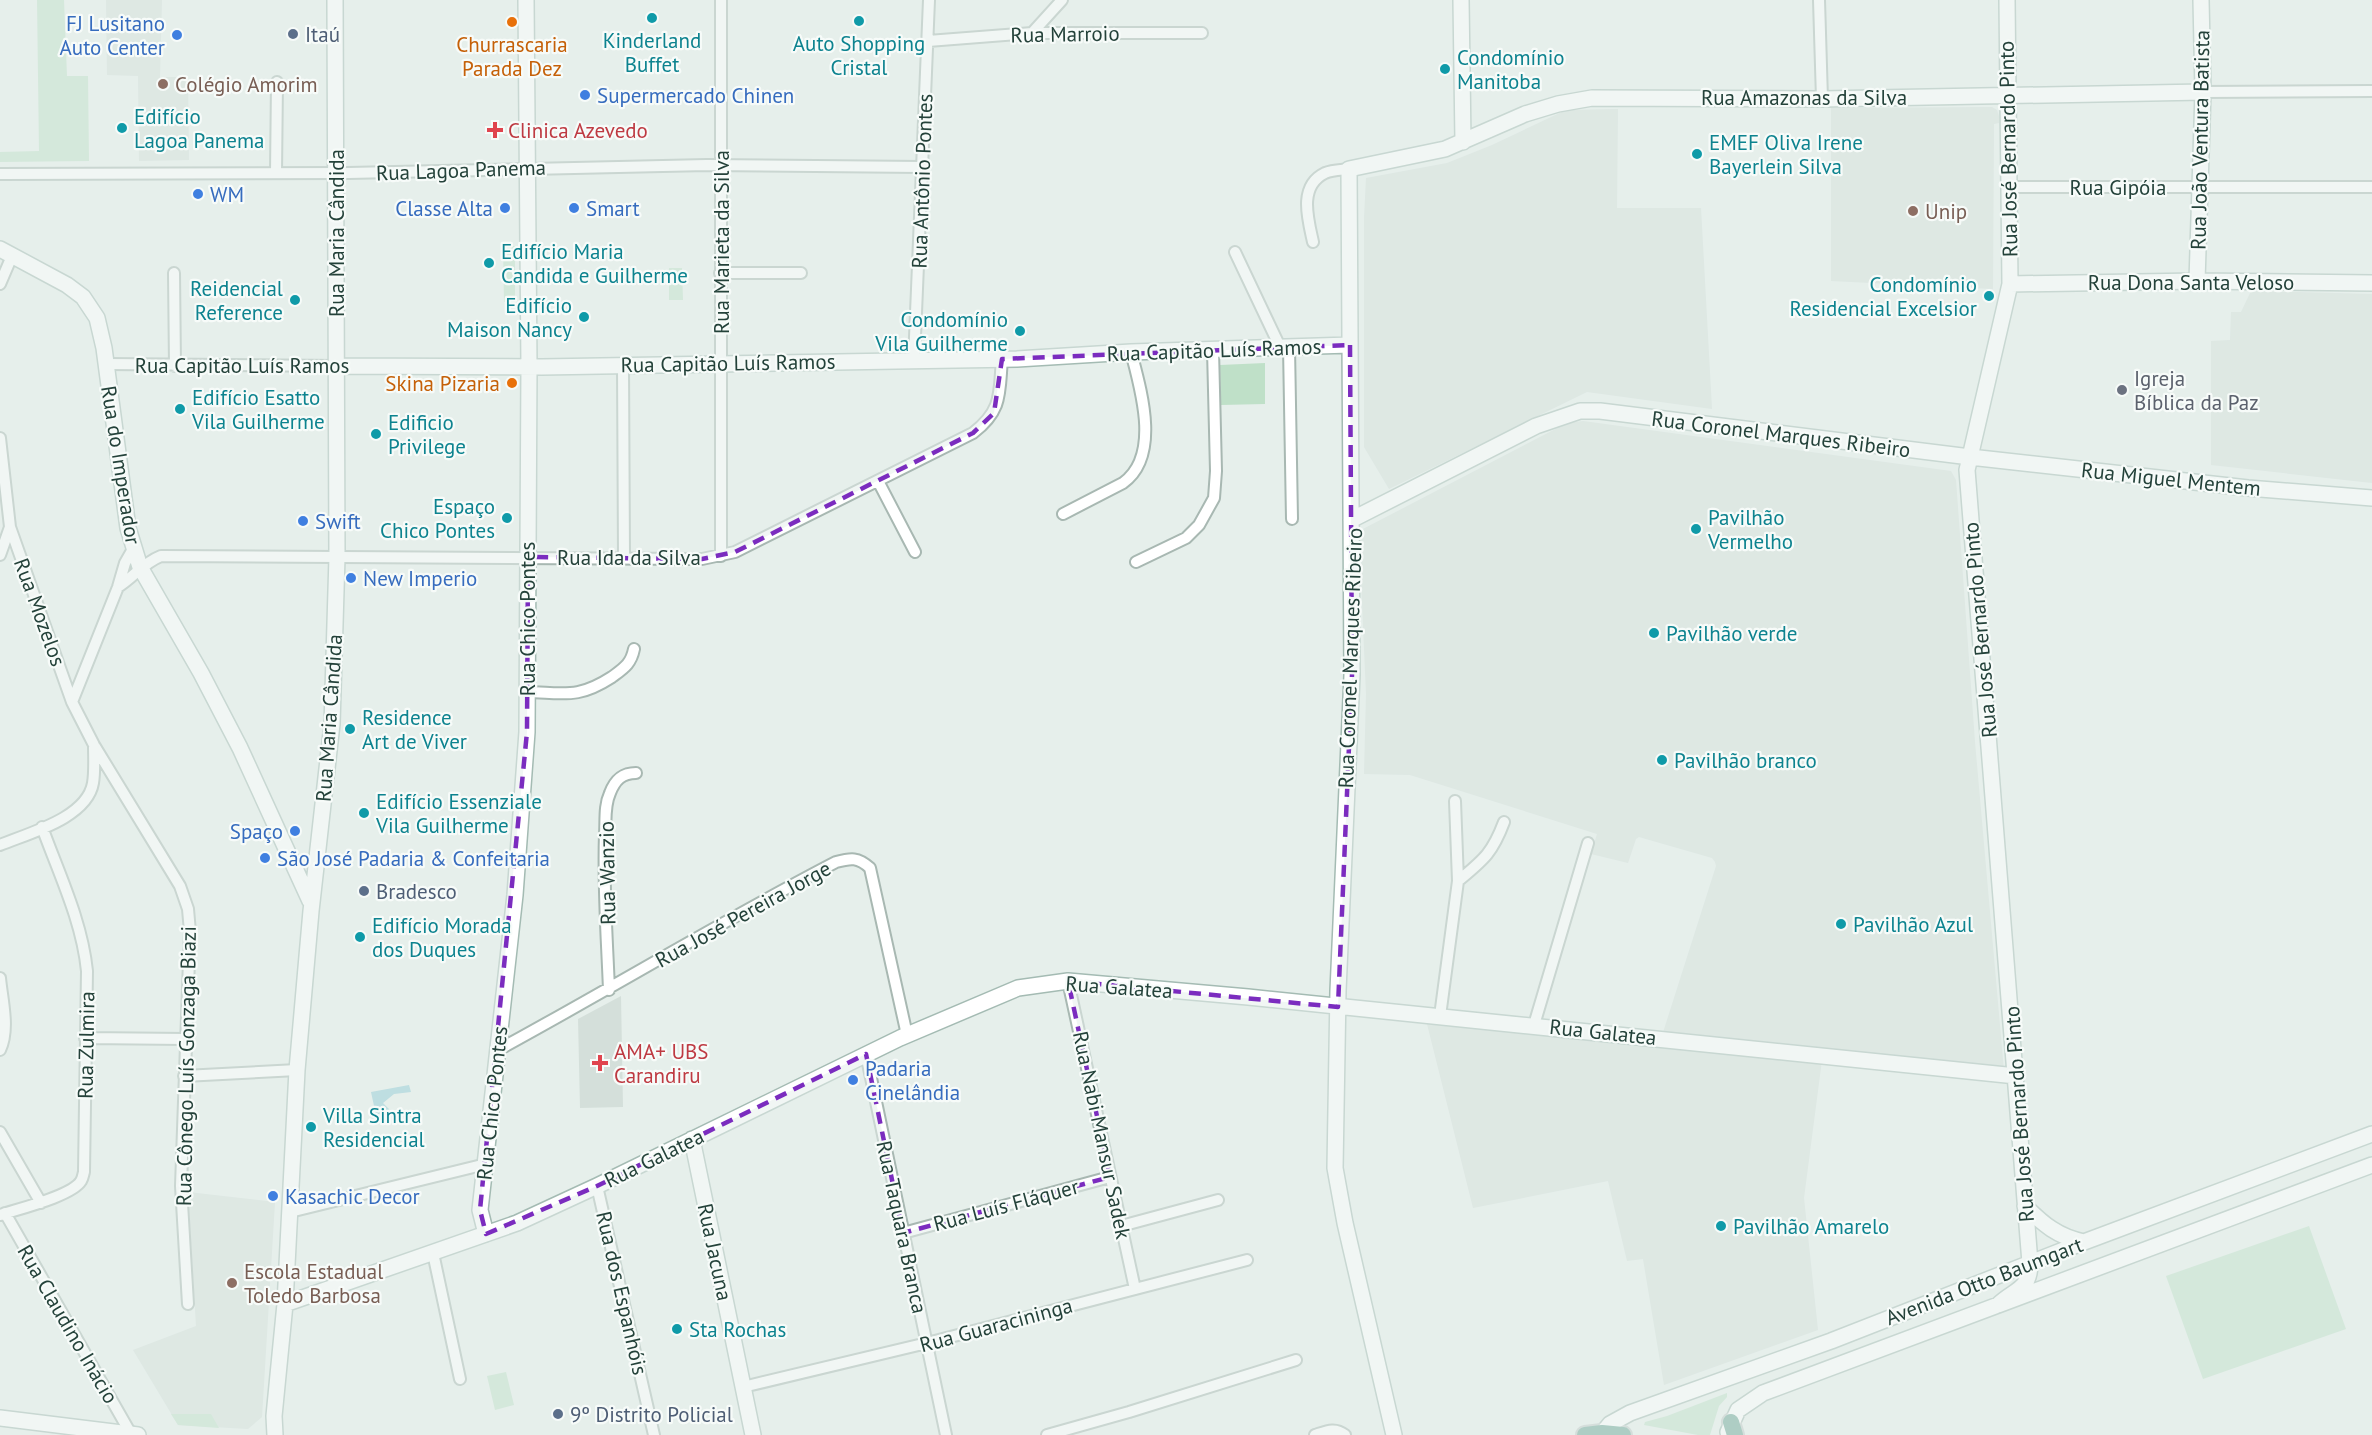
<svg xmlns="http://www.w3.org/2000/svg" width="2372" height="1435" font-family="'PT Sans',sans-serif">
  <style>
    .built { fill: #d4dfda }
    .green { fill: #bfe0c8 }
    .water { fill: #8ec9d4 }
    .lines { fill: none; stroke-linecap: round; stroke-linejoin: round }
    .street-casing { stroke: #a8b8b2; stroke-width: 14 }
    .secondary-casing { stroke: #a4bbb3; stroke-width: 18 }
    .primary-casing { stroke: #c2cac8; stroke-width: 20 }
    .street { stroke: #fff; stroke-width: 10 }
    .secondary { stroke: #fff; stroke-width: 15 }
    .primary { stroke: #6aa596; stroke-width: 16 }
    .marked { fill: none; stroke: #7b2cbf; stroke-width: 4.5; stroke-dasharray: 12 8; stroke-linejoin: round }
    .culture-dot { fill: #0f9aa8; stroke: #f7fbf9; stroke-width: 2 }
    .food-dot { fill: #e8710a; stroke: #f7fbf9; stroke-width: 2 }
    .service-dot { fill: #5c6f8a; stroke: #f7fbf9; stroke-width: 2 }
    .shop-dot { fill: #3f7fe0; stroke: #f7fbf9; stroke-width: 2 }
    .education-dot { fill: #8d6e63; stroke: #f7fbf9; stroke-width: 2 }
    .health-dot { fill: #e0444e; stroke: #f7fbf9; stroke-width: 2 }
    .worship-dot { fill: #6b7280; stroke: #f7fbf9; stroke-width: 2 }
    .labels { text-anchor: middle; dominant-baseline: central; stroke-width: 4.5; stroke-linejoin: round; paint-order: stroke }
    .shop-label { font-size: 21px; fill: #366cbe; stroke: #f7fbf9; text-anchor: start }
    .service-label { font-size: 21px; fill: #4e5e75; stroke: #f7fbf9; text-anchor: start }
    .street-label { font-size: 21px; fill: #24423a; stroke: #f7fbf9 }
    .culture-label { font-size: 21px; fill: #0d838f; stroke: #f7fbf9; text-anchor: start }
    .food-label { font-size: 21px; fill: #c56008; stroke: #f7fbf9 }
    .education-label { font-size: 21px; fill: #785e54; stroke: #f7fbf9; text-anchor: start }
    .health-label { font-size: 21px; fill: #be3a42; stroke: #f7fbf9; text-anchor: start }
    .worship-label { font-size: 21px; fill: #5b616d; stroke: #f7fbf9; text-anchor: start }
  </style>
  <rect width="100%" height="100%" fill="#e6efeb"/>
  <path class="built" d="M106 0H162L160 77H188L189 160 139 161 138 76 107 75Z
    M1992 107 1997 110 1999 116V123L1994 124 1993 289 1831 281V108Z
    M1618 109 1617 208H1701L1712 409 1587 392 1389 489 1364 447V218L1366 178 1447 163 1492 145 1566 110Z
    M2251 291 2372 294V483L2211 465V341L2230 340 2231 312H2241Z
    M1583 421 1951 471 1956 480 1975 742 2005 1082 1822 1060 1804 1198 1818 1330 1664 1385 1643 1259 1627 1261 1608 1181 1473 1208 1427 1024 1659 1045 1716 866 1715 862 1712 858 1639 837 1636 839 1628 863 1591 854 1597 834 1410 775 1364 774 1366 694 1359 534 1361 530 1567 423Z
    M621 996 623 1107 580 1108 578 1019Z
    M188 1192 275 1202 262 1417 248 1429 178 1425 133 1350 196 1326Z"/>
  <path class="green" d="M37 0H64L67 76H88L89 161 0 162V152L39 151Z
    M503 246H515V302H504Z
    M669 268H682L683 300H669Z
    M1265 363V404L1221 405 1220 365Z
    M2309 1226 2346 1329 2203 1379 2166 1276Z
    M506 1372 514 1405 495 1410 487 1376Z
    M1727 1393V1397L1719 1406 1710 1435H1698L1644 1425 1645 1422 1667 1416Z
    M171 1414H211L219 1428 178 1425Z"/>
  <path class="water" d="M409 1085 411 1092 394 1094 383 1103 389 1109 388 1111 376 1115 371 1092Z"/>
  <g class="lines">
    <g class="street-casing">
      <path id="street" d="M721 0V556
        M1819 0 1822 99
        M1032 33 1062 0
        M928 41 1032 33H1202
        M2203 92 2372 91
        M276 173 277 82
        M0 174 348 173 707 165 922 167
        M2008 187H2372
        M1313 242C1308 219 1298 186 1325 173 1332 170 1341 170 1349 169
        M1235 252 1280 347
        M174 273 175 366
        M720 273H801
        M0 284 12 256
        M1289 347 1292 519
        M914 361 929 0
        M106 364 337 366
        M623 365 624 557
        M0 438 10 527 72 702 94 745 180 886 188 909 190 932 181 1186 188 1304
        M878 481 915 552
        M1063 514 1123 483C1161 456 1141 390 1131 352
        M0 555 10 527
        M1136 562 1186 538 1199 525 1214 498 1216 471 1213 350
        M118 587C134 577 143 563 161 556L702 559 735 552 973 433C1003 410 999 393 1002 359
        M527 692C565 693 578 699 612 677 624 668 631 664 634 649
        M72 702 118 587 125 563 133 549
        M1455 801 1458 881
        M0 845C29 833 87 818 93 783 95 771 94 757 94 745
        M0 978C2 1000 10 1029 0 1050
        M1068 981 1135 1289
        M609 990C607 938 603 886 605 834 606 820 604 806 610 793 615 780 622 773 636 773
        M1440 1016 1458 881C1483 860 1492 854 1504 822
        M1534 1025 1588 843
        M85 1038 186 1039
        M498 1050C612 988 722 921 836 862 851 858 858 857 870 868L907 1035
        M866 1054 946 1435
        M184 1076 297 1070
        M0 1132 41 1203
        M597 1186 654 1435
        M290 1212 486 1164
        M5 1213 131 1434
        M0 1215C18 1209 72 1196 81 1181 83 1178 83 1175 84 1172L87 971C82 921 59 874 42 827
        M1121 1226 1218 1200
        M903 1233 1110 1177
        M433 1253 460 1379
        M743 1387 927 1343 1247 1260
        M1047 1435 1129 1412 1296 1360
        M1315 1435C1327 1431 1335 1427 1345 1435"/>
    </g>
    <g class="secondary-casing">
      <path id="secondary" d="M1461 0 1463 142
        M0 249 67 285 83 297 97 318 104 348 128 528 140 567 201 673 240 748 310 901
        M2197 281 2203 92 2201 0
        M2010 284 2197 281 2372 283
        M337 366 542 367 1017 359 1131 352 1350 345
        M1351 520 1536 426 1580 411H1600L1970 457 2248 488 2372 498
        M692 1139 753 1435
        M2025 1206C2043 1224 2058 1237 2084 1242
        M486 1234 480 1210 515 895 527 732 529 367 526 0
        M285 1304 517 1223 597 1186 900 1038 1018 988 1068 981 1248 997 2016 1076
        M1998 1305C2014 1289 2030 1291 2030 1263L1967 470 2010 284 2007 0
        M0 1418 138 1435
        M1728 1432 1738 1410 1763 1393 2372 1165
        M275 1435 274 1416 285 1304 297 1070 311 911 332 724 337 557 335 0
        M1394 1435 1345 1223 1335 1168 1338 991 1352 675 1349 169 1445 149 1525 114 1558 104 1592 98 1822 99 2203 92
        M1601 1435 1610 1424 1630 1413 1831 1341 2084 1242 2372 1134"/>
    </g>
    <g class="primary-casing">
      <path id="primary" d="M1731 1422 1735 1435
        M1585 1435 1602 1433 1623 1435"/>
    </g>
    <use href="#street" class="street"/>
    <use href="#secondary" class="secondary"/>
    <use href="#primary" class="primary"/>
  </g>
  <path d="M0 0H2372V1435H0ZM1350 345 1352 675 1338 1007 1068 981 1110 1177 903 1233 866 1054 597 1186 486 1234 480 1210 527 732 528 557 702 559 735 552 973 433 994 413 1002 359Z" fill="#e6efeb" fill-opacity=".55" fill-rule="evenodd"/>
  <path class="marked" d="M1350 345 1352 675 1338 1007 1068 981 1110 1177 903 1233 866 1054 597 1186 486 1234 480 1210 527 732 528 557 702 559 735 552 973 433 994 413 1002 359Z"/>
  <g class="culture-dot">
    <circle cx="652" cy="18" r="6"/>
    <circle cx="859" cy="21" r="6"/>
    <circle cx="1445" cy="69" r="6"/>
    <circle cx="122" cy="128" r="6"/>
    <circle cx="1697" cy="154" r="6"/>
    <circle cx="489" cy="263" r="6"/>
    <circle cx="1989" cy="296" r="6"/>
    <circle cx="295" cy="300" r="6"/>
    <circle cx="584" cy="317" r="6"/>
    <circle cx="1020" cy="331" r="6"/>
    <circle cx="180" cy="409" r="6"/>
    <circle cx="376" cy="434" r="6"/>
    <circle cx="507" cy="518" r="6"/>
    <circle cx="1696" cy="529" r="6"/>
    <circle cx="1654" cy="633" r="6"/>
    <circle cx="350" cy="729" r="6"/>
    <circle cx="1662" cy="760" r="6"/>
    <circle cx="364" cy="813" r="6"/>
    <circle cx="1841" cy="924" r="6"/>
    <circle cx="360" cy="937" r="6"/>
    <circle cx="311" cy="1127" r="6"/>
    <circle cx="1721" cy="1226" r="6"/>
    <circle cx="677" cy="1329" r="6"/>
  </g>
  <g class="food-dot">
    <circle cx="512" cy="22" r="6"/>
    <circle cx="512" cy="383" r="6"/>
  </g>
  <g class="service-dot">
    <circle cx="293" cy="34" r="6"/>
    <circle cx="364" cy="891" r="6"/>
    <circle cx="558" cy="1414" r="6"/>
  </g>
  <g class="shop-dot">
    <circle cx="177" cy="35" r="6"/>
    <circle cx="585" cy="95" r="6"/>
    <circle cx="198" cy="194" r="6"/>
    <circle cx="505" cy="208" r="6"/>
    <circle cx="574" cy="208" r="6"/>
    <circle cx="303" cy="521" r="6"/>
    <circle cx="351" cy="578" r="6"/>
    <circle cx="295" cy="831" r="6"/>
    <circle cx="265" cy="858" r="6"/>
    <circle cx="853" cy="1080" r="6"/>
    <circle cx="273" cy="1196" r="6"/>
  </g>
  <g class="education-dot">
    <circle cx="163" cy="84" r="6"/>
    <circle cx="1913" cy="211" r="6"/>
    <circle cx="232" cy="1283" r="6"/>
  </g>
  <g class="health-dot">
    <path d="M492 121h6v6h6v6h-6v6h-6v-6h-6v-6h6z"/>
    <path d="M597 1054h6v6h6v6h-6v6h-6v-6h-6v-6h6z"/>
  </g>
  <circle class="worship-dot" cx="2122" cy="390" r="6"/>
  <g class="labels">
    <g class="shop-label">
      <text x="165" y="23" text-anchor="end">FJ Lusitano<tspan x="165" dy="24">Auto Center</tspan></text>
      <text x="597" y="95">Supermercado Chinen</text>
      <text x="210" y="194">WM</text>
      <text x="493" y="208" text-anchor="end">Classe Alta</text>
      <text x="586" y="208">Smart</text>
      <text x="315" y="521">Swift</text>
      <text x="363" y="578">New Imperio</text>
      <text x="283" y="831" text-anchor="end">Spaço</text>
      <text x="277" y="858">São José Padaria &amp; Confeitaria</text>
      <text x="865" y="1068">Padaria<tspan x="865" dy="24">Cinelândia</tspan></text>
      <text x="285" y="1196">Kasachic Decor</text>
    </g>
    <g class="service-label">
      <text x="305" y="34">Itaú</text>
      <text x="376" y="891">Bradesco</text>
      <text x="570" y="1414">9º Distrito Policial</text>
    </g>
    <g class="street-label">
      <text transform="translate(1065 34) rotate(-1)">Rua Marroio</text>
      <text x="1804" y="97">Rua Amazonas da Silva</text>
      <text transform="translate(2200 140) rotate(-89)">Rua João Ventura Batista</text>
      <text transform="translate(2008 149) rotate(-91)">Rua José Bernardo Pinto</text>
      <text transform="translate(461 170) rotate(-2)">Rua Lagoa Panema</text>
      <text transform="translate(922 181) rotate(-88)">Rua Antônio Pontes</text>
      <text x="2118" y="187">Rua Gipóia</text>
      <text transform="translate(336 233) rotate(-90)">Rua Maria Cândida</text>
      <text transform="translate(721 242) rotate(-90)">Rua Marieta da Silva</text>
      <text x="2191" y="282">Rua Dona Santa Veloso</text>
      <text transform="translate(1214 350) rotate(-2)">Rua Capitão Luís Ramos</text>
      <text transform="translate(728 363) rotate(-1)">Rua Capitão Luís Ramos</text>
      <text x="242" y="365">Rua Capitão Luís Ramos</text>
      <text transform="translate(1781 434) rotate(7)">Rua Coronel Marques Ribeiro</text>
      <text transform="translate(121 465) rotate(81)">Rua do Imperador</text>
      <text transform="translate(2171 479) rotate(6)">Rua Miguel Mentem</text>
      <text x="629" y="557">Rua Ida da Silva</text>
      <text transform="translate(40 612) rotate(70)">Rua Mozelos</text>
      <text transform="translate(527 619) rotate(-90)">Rua Chico Pontes</text>
      <text transform="translate(1980 630) rotate(-95)">Rua José Bernardo Pinto</text>
      <text transform="translate(1350 658) rotate(-88)">Rua Coronel Marques Ribeiro</text>
      <text transform="translate(329 718) rotate(-86)">Rua Maria Cândida</text>
      <text transform="translate(607 873) rotate(-91)">Rua Wanzio</text>
      <text transform="translate(743 914) rotate(-29)">Rua José Pereira Jorge</text>
      <text transform="translate(1119 987) rotate(4)">Rua Galatea</text>
      <text transform="translate(1603 1032) rotate(6)">Rua Galatea</text>
      <text transform="translate(86 1045) rotate(-89)">Rua Zulmira</text>
      <text transform="translate(186 1066) rotate(-89)">Rua Cônego Luís Gonzaga Biazi</text>
      <text transform="translate(492 1103) rotate(-84)">Rua Chico Pontes</text>
      <text transform="translate(2019 1114) rotate(-94)">Rua José Bernardo Pinto</text>
      <text transform="translate(1102 1135) rotate(78)">Rua Nabi Mansur Sadek</text>
      <text transform="translate(654 1158) rotate(-26)">Rua Galatea</text>
      <text transform="translate(1006 1205) rotate(-15)">Rua Luís Fláquer</text>
      <text transform="translate(902 1227) rotate(78)">Rua Taquara Branca</text>
      <text transform="translate(715 1252) rotate(78)">Rua Jacuna</text>
      <text transform="translate(1984 1281) rotate(-21)">Avenida Otto Baumgart</text>
      <text transform="translate(622 1293) rotate(77)">Rua dos Espanhóis</text>
      <text transform="translate(68 1324) rotate(60)">Rua Claudino Inácio</text>
      <text transform="translate(996 1325) rotate(-15)">Rua Guaracininga</text>
    </g>
    <g class="culture-label">
      <text x="652" y="40" text-anchor="middle">Kinderland<tspan x="652" dy="24">Buffet</tspan></text>
      <text x="859" y="43" text-anchor="middle">Auto Shopping<tspan x="859" dy="24">Cristal</tspan></text>
      <text x="1457" y="57">Condomínio<tspan x="1457" dy="24">Manitoba</tspan></text>
      <text x="134" y="116">Edifício<tspan x="134" dy="24">Lagoa Panema</tspan></text>
      <text x="1709" y="142">EMEF Oliva Irene<tspan x="1709" dy="24">Bayerlein Silva</tspan></text>
      <text x="501" y="251">Edifício Maria<tspan x="501" dy="24">Candida e Guilherme</tspan></text>
      <text x="1977" y="284" text-anchor="end">Condomínio<tspan x="1977" dy="24">Residencial Excelsior</tspan></text>
      <text x="283" y="288" text-anchor="end">Reidencial<tspan x="283" dy="24">Reference</tspan></text>
      <text x="572" y="305" text-anchor="end">Edifício<tspan x="572" dy="24">Maison Nancy</tspan></text>
      <text x="1008" y="319" text-anchor="end">Condomínio<tspan x="1008" dy="24">Vila Guilherme</tspan></text>
      <text x="192" y="397">Edifício Esatto<tspan x="192" dy="24">Vila Guilherme</tspan></text>
      <text x="388" y="422">Edificio<tspan x="388" dy="24">Privilege</tspan></text>
      <text x="495" y="506" text-anchor="end">Espaço<tspan x="495" dy="24">Chico Pontes</tspan></text>
      <text x="1708" y="517">Pavilhão<tspan x="1708" dy="24">Vermelho</tspan></text>
      <text x="1666" y="633">Pavilhão verde</text>
      <text x="362" y="717">Residence<tspan x="362" dy="24">Art de Viver</tspan></text>
      <text x="1674" y="760">Pavilhão branco</text>
      <text x="376" y="801">Edifício Essenziale<tspan x="376" dy="24">Vila Guilherme</tspan></text>
      <text x="1853" y="924">Pavilhão Azul</text>
      <text x="372" y="925">Edifício Morada<tspan x="372" dy="24">dos Duques</tspan></text>
      <text x="323" y="1115">Villa Sintra<tspan x="323" dy="24">Residencial</tspan></text>
      <text x="1733" y="1226">Pavilhão Amarelo</text>
      <text x="689" y="1329">Sta Rochas</text>
    </g>
    <g class="food-label">
      <text x="512" y="44">Churrascaria<tspan x="512" dy="24">Parada Dez</tspan></text>
      <text x="500" y="383" text-anchor="end">Skina Pizaria</text>
    </g>
    <g class="education-label">
      <text x="175" y="84">Colégio Amorim</text>
      <text x="1925" y="211">Unip</text>
      <text x="244" y="1271">Escola Estadual<tspan x="244" dy="24">Toledo Barbosa</tspan></text>
    </g>
    <g class="health-label">
      <text x="508" y="130">Clinica Azevedo</text>
      <text x="614" y="1051">AMA+ UBS<tspan x="614" dy="24">Carandiru</tspan></text>
    </g>
    <g class="worship-label">
      <text x="2134" y="378">Igreja<tspan x="2134" dy="24">Bíblica da Paz</tspan></text>
    </g>
  </g>
</svg>
